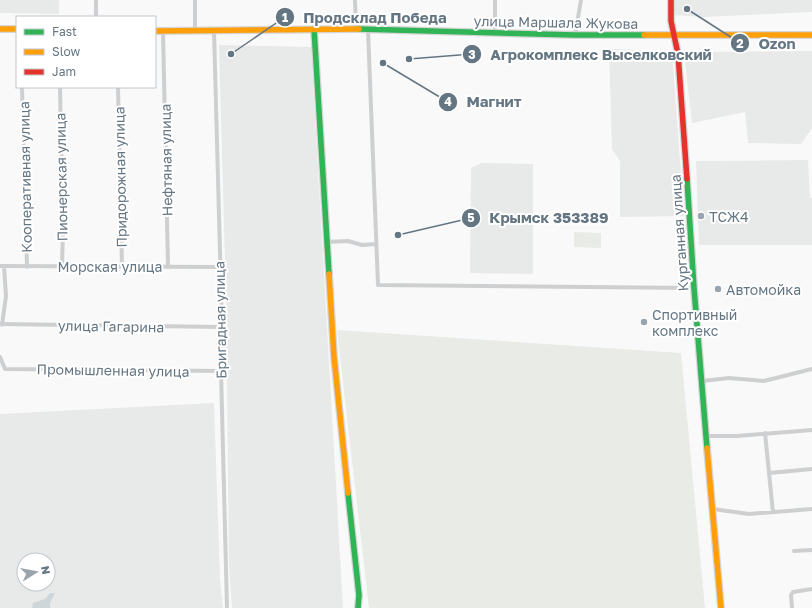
<svg xmlns="http://www.w3.org/2000/svg" width="812" height="608" font-family="'Golos Text',sans-serif">
  <style>
    .built { fill: #e8e9e9; fill-rule: evenodd }
    .green { fill: #e8ebe6 }
    .water { fill: #ced6d9 }
    .lines { fill: none; stroke-linecap: round; stroke-linejoin: round }
    .fast-casing { stroke: #d5d6d7; stroke-width: 8 }
    .slow-casing { stroke: #d5d6d7; stroke-width: 8 }
    .jam-casing { stroke: #d5d6d7; stroke-width: 8 }
    .street { stroke: #cecfd0; stroke-width: 4 }
    .fast { stroke: #30b455; stroke-width: 5.5 }
    .slow { stroke: #ff9f0a; stroke-width: 5.5 }
    .jam { stroke: #e5322d; stroke-width: 5.5 }
    .poi-dot { fill: #99a4ac; stroke: #fff; stroke-width: 1.5 }
    .labels { text-anchor: middle; dominant-baseline: central; stroke-width: 4; stroke-linejoin: round; paint-order: stroke }
    .street-label { font-size: 14px; fill: #657683; stroke: #fff }
    .poi-label { font-size: 14px; fill: #657683; stroke: #fff; text-anchor: start }
    .leader { fill: none; stroke: #657683; stroke-width: 1.5 }
    .callout-dot { fill: #657683; stroke: #fff; stroke-width: 1.5 }
    .mark-label { font-size: 12px; text-anchor: middle; font-weight: bold; fill: #fff }
    .callout-label { font-size: 15px; text-anchor: middle; font-weight: bold; fill: #657683; stroke: #fff; stroke-width: 4; stroke-linejoin: round; paint-order: stroke }
  </style>
  <rect width="100%" height="100%" fill="#f9f9f9"/>
  <path class="built" d="M0 0H59V14L0 13Z
    M675 0H812V12L703 17 673 15Z
    M219 45 311 47 343 608H232L229 566 226 297Z
    M609 49 672 51 684 216 620 217V161L612 149Z
    M812 51V128L801 144 748 143 745 112 692 123 685 62 691 52Z
    M808 160 810 198H812V245H699L696 161Z
    M482 163 533 164V274L470 273 471 168Z
    M214 403 220 579 223 608H0V414ZM24 560H48V584H24Z"/>
  <path class="green" d="M574 232 601 233V248L574 247Z
    M337 330 681 353 705 608H369Z"/>
  <path class="water" d="M50 593H55L50 603V608H32L33 603 45 599Z"/>
  <g class="lines">
    <g class="fast-casing">
      <path id="fast" d="M314 29 329 274
        M359 29 575 35H644
        M687 179 694 288 707 448
        M348 493 359 595 358 608"/>
    </g>
    <g class="slow-casing">
      <path id="slow" d="M0 29H17
        M155 31 359 29
        M644 35H812
        M329 274 334 357 348 493
        M707 448 721 608"/>
    </g>
    <g class="jam-casing">
      <path id="jam" d="M671 0V21L678 54 687 179"/>
    </g>
    <path class="street" d="M96 0V17
      M195 0V31
      M355 0 356 29
      M368 30 378 285 694 288
      M163 31 168 266
      M214 31 222 327 221 371 227 608
      M495 33V0
      M575 35 581 0
      M22 87 27 267
      M60 87 63 231 62 266
      M118 87 122 266
      M327 242 348 241 362 245 376 244
      M0 266 220 267
      M0 324 222 327
      M2 325 6 296 4 266
      M0 357 5 369 221 371
      M702 381 729 378 764 381 812 369
      M765 433 769 473 812 469
      M706 436H737L812 430
      M769 473 773 512
      M713 509 749 514 812 509
      M794 551 812 550
      M792 608 791 595 793 592 812 589"/>
    <use href="#fast" class="fast"/>
    <use href="#slow" class="slow"/>
    <use href="#jam" class="jam"/>
  </g>
  <g class="poi-dot">
    <circle cx="701" cy="216" r="4"/>
    <circle cx="718" cy="289" r="4"/>
    <circle cx="644" cy="322" r="4"/>
  </g>
  <g class="labels">
    <g class="street-label">
      <text transform="translate(556 22) rotate(1)">улица Маршала Жукова</text>
      <text transform="translate(166 160) rotate(-91)">Нефтяная улица</text>
      <text transform="translate(25 177) rotate(-91)">Кооперативная улица</text>
      <text transform="translate(61 177) rotate(-91)">Пионерская улица</text>
      <text transform="translate(120 177) rotate(-91)">Придорожная улица</text>
      <text transform="translate(679 233) rotate(-94)">Курганная улица</text>
      <text x="110" y="266">Морская улица</text>
      <text transform="translate(220 320) rotate(-91)">Бригадная улица</text>
      <text transform="translate(111 326) rotate(1)">улица Гагарина</text>
      <text transform="translate(113 370) rotate(1)">Промышленная улица</text>
    </g>
    <g class="poi-label">
      <text x="709" y="216">ТСЖ4</text>
      <text x="726" y="289">Автомойка</text>
      <text x="652" y="314">Спортивный<tspan x="652" dy="16">комплекс</tspan></text>
    </g>
  </g>
  <path class="leader" d="M231 54L285 17M687 9L740 43M409 59L472 54M383 63L448 102M398 235L471 218"/>
  <g class="callout-dot">
    <circle cx="231" cy="54" r="4"/>
    <circle cx="687" cy="9" r="4"/>
    <circle cx="409" cy="59" r="4"/>
    <circle cx="383" cy="63" r="4"/>
    <circle cx="398" cy="235" r="4"/>
    <circle cx="285" cy="17" r="10"/>
    <circle cx="740" cy="43" r="10"/>
    <circle cx="472" cy="54" r="10"/>
    <circle cx="448" cy="102" r="10"/>
    <circle cx="471" cy="218" r="10"/>
  </g>
  <g class="mark-label">
    <text x="285" y="22">1</text>
    <text x="740" y="48">2</text>
    <text x="472" y="59">3</text>
    <text x="448" y="106">4</text>
    <text x="471" y="222">5</text>
  </g>
  <g class="callout-label">
    <text x="375" y="23">Продсклад Победа</text>
    <text x="777" y="49">Ozon</text>
    <text x="601" y="60">Агрокомплекс Выселковский</text>
    <text x="494" y="107">Магнит</text>
    <text x="549" y="223">Крымск 353389</text>
  </g>
  <rect x="16" y="16" width="140" height="72" fill="#ffffff" stroke="#c1c8cd"/>
  <rect x="24" y="29" width="20" height="6" fill="#30b455" stroke="#c1c8cd"/>
  <text x="52" y="36" font-size="12" fill="#657683">Fast</text>
  <rect x="24" y="49" width="20" height="6" fill="#ff9f0a" stroke="#c1c8cd"/>
  <text x="52" y="56" font-size="12" fill="#657683">Slow</text>
  <rect x="24" y="69" width="20" height="6" fill="#e5322d" stroke="#c1c8cd"/>
  <text x="52" y="76" font-size="12" fill="#657683">Jam</text>
  <g transform="translate(36 572) rotate(79)"><circle r="19" fill="#ffffff" stroke="#c1c8cd"/>
  <path d="M0-3L7 15L0 10L-7 15Z" fill="#99a4ac"/>
  <text y="-6" font-size="11" font-weight="bold" text-anchor="middle" fill="#657683">N</text>
  </g>
</svg>
